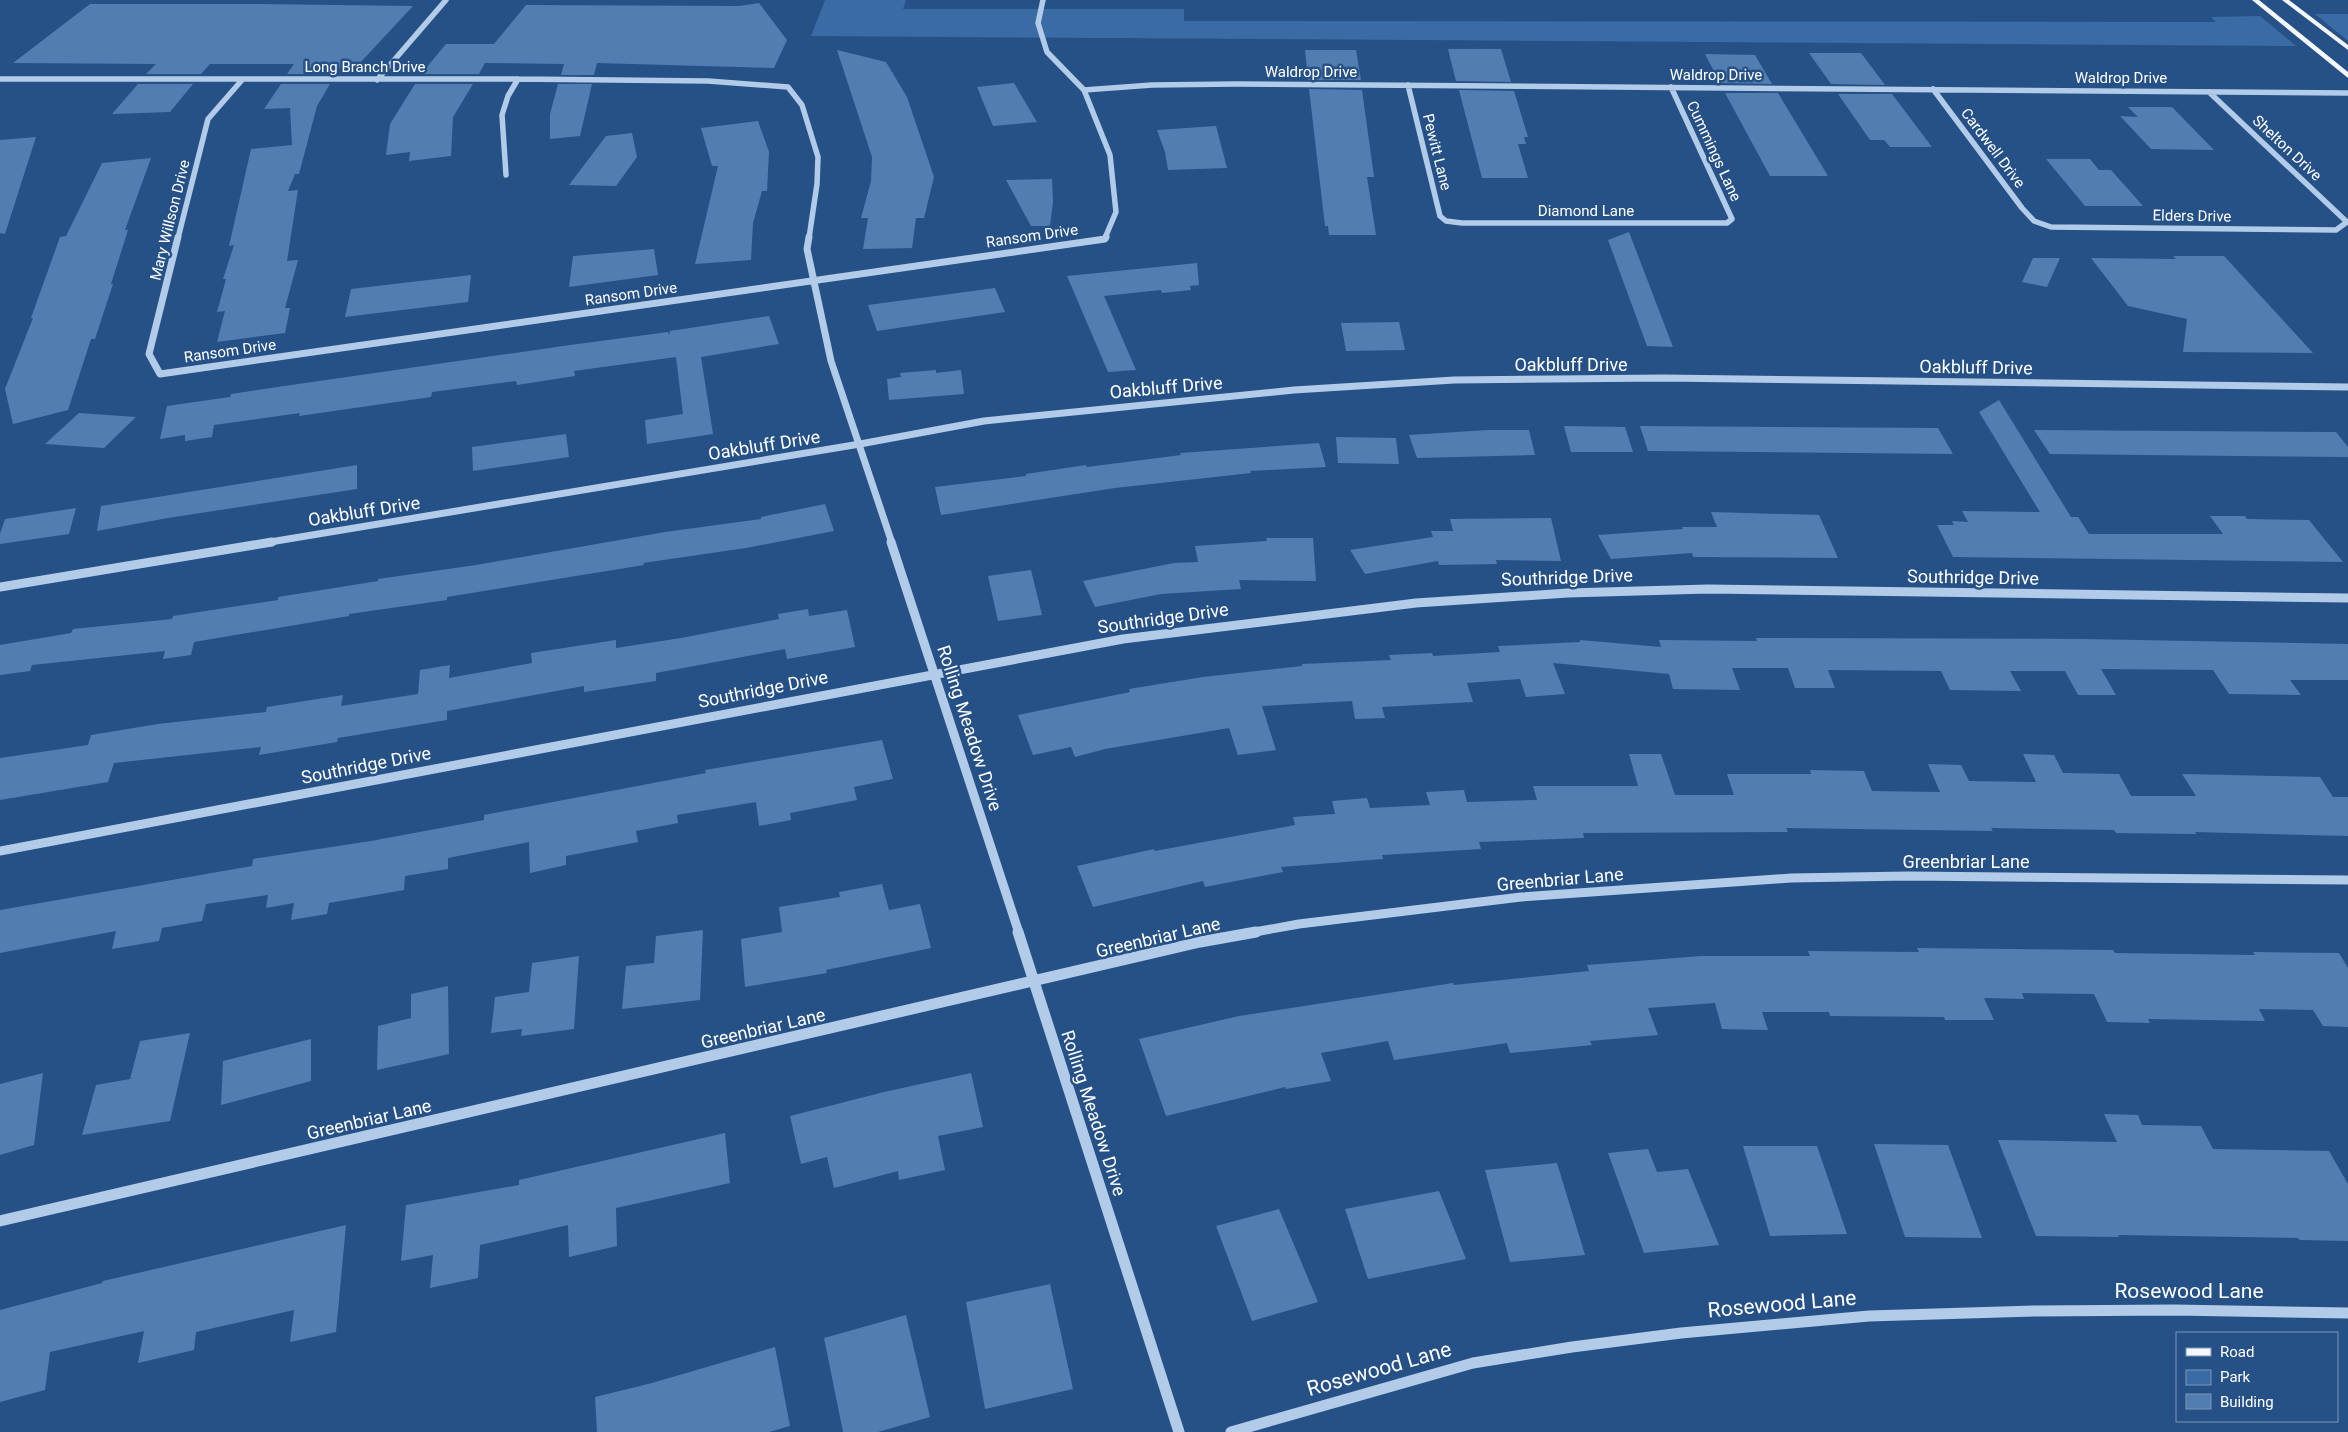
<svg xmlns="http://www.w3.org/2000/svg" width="2348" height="1432" font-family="Roboto,sans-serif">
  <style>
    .green { fill: #3a6ba4 }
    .building { fill: #527db1 }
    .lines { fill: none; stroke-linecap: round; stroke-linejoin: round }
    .minor-far3 { stroke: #b2cbe9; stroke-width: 5.5 }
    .minor-far2 { stroke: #b2cbe9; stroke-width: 7 }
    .minor-far1 { stroke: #b2cbe9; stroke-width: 9 }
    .minor { stroke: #b2cbe9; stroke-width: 11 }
    .major { fill: #f4f8fe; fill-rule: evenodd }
    .labels { text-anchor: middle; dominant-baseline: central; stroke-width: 5; stroke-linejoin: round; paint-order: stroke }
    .far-street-label { font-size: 15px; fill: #fff; stroke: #265187 }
    .street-label { font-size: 18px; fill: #fff; stroke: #265187 }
    .near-street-label { font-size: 21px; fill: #fff; stroke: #265187 }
  </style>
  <rect width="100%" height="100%" fill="#265187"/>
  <path class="green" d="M825 0H906L903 9H1184V21L2216 22 2211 17 2260 16 2296 46 811 36Z
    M2315 14H2348V41Z"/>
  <path class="building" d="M759 3 787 40 774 68 597 63 594 75H561L564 64 485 63 479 74H421L446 44H494L526 5 739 6Z
    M90 4H259L413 6 359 64H342L336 74H287L294 64H210L201 74H146L156 64 13 63Z
    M1448 49H1501L1511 82 1456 81Z
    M837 50 886 62 907 97 934 177 924 218H916L912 248 863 249 868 218H861L871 181 872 157Z
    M1305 50H1356L1361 80H1308Z
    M1809 53H1861L1885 85 1831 84Z
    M1705 54 1755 55 1772 84 1720 83Z
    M1014 83 1037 122 993 126 977 87Z
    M138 84H193L170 112 112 114Z
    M281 84H330L317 106 299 174H295L288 191 298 190 287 261 298 260 285 308H290L285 333 217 342 225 311 217 312 226 279H223L234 245 229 246 251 149 292 145 290 108 264 109Z
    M415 84H473L453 117 451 156 409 161 410 152 386 155 390 124Z
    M558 84H592L580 136 550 139V114Z
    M1309 89 1362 90 1374 177H1367L1376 235H1329L1328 226H1325Z
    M1459 90 1514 91 1528 137H1524L1526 144H1518L1528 178H1482Z
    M1725 93H1778L1828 176H1770Z
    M1838 94H1892L1932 147H1890L1884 140H1870Z
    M2128 107H2172L2214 150 2151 149 2120 116 2138 117Z
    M758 121 769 152 767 191H762L753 223 751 260 695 264 718 166H712L701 128Z
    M1216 126 1227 168 1168 170 1165 152 1157 130Z
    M632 133 637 157 616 186 569 185 606 136Z
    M36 137 5 234 0 233V140Z
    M151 158 125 230H128L111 284H113L95 339H91L68 410 13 424 5 389 33 318H31L60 237 66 236 102 163Z
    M2046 159H2090L2099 170H2111L2143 206H2085Z
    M1052 179 1053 202 1050 226H1031L1006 180Z
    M1629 232 1673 347 1647 346 1608 240Z
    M654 249 658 275 569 287 573 256Z
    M2173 256H2224L2313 353 2183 352 2187 319 2128 306 2091 258 2176 259Z
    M2033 258H2060L2047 287 2022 282Z
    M1197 263 1199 285 1190 286 1191 290 1162 293 1161 290 1104 296 1136 370 1108 372 1067 276Z
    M471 275 468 302 345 317 351 289Z
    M995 288 1005 312 877 331 868 305Z
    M769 316 779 344 701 357 713 434 647 444 645 420 683 414 676 357 574 371 575 376 517 385 516 381 432 392 431 397 299 416 300 413 214 425 212 437 185 441V435L160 439 167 406 230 397 231 394 305 383 570 345 668 332 669 335 670 331Z
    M1399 322 1405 350 1346 351 1341 323Z
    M936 370V373L961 370 964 394 889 400 887 379 901 377 900 373Z
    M1999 400 2071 517H2078L2089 534H2223L2210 516H2245L2247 519 2309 520 2343 562 1953 557 1937 525H1954L1952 521 1968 522 1962 511 2040 512 1979 412Z
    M79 413 136 417 104 448 45 444Z
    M1564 426 1625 427 1633 452H1571Z
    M1640 426 1938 428 1953 454 1648 451Z
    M1488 430H1529L1535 455 1417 458 1409 435Z
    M2034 430 2336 432 2348 447V457L2050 454Z
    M566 434 569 457 473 471 472 447Z
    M1336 437 1396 438 1399 464 1338 463Z
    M1319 443 1326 467 1250 471 1251 473 1115 488 941 515 935 487 1026 476V474L1086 465 1087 467 1181 455 1180 453Z
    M357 465V489L168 518 97 531 101 506Z
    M825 504 834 531 746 548 643 563 644 565 447 597V600L349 614V616L194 642 191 655 163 659 165 651 32 665 30 671 0 675V645L71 633 73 629 172 619 173 616 278 600V597L378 581V579L476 565 665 532 761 519V517Z
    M76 508 69 534 0 544V534L5 519Z
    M1711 512 1819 515 1838 558 1693 557 1692 553 1611 559 1598 535 1683 529 1682 527H1717Z
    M1551 518 1561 561 1496 560 1497 564 1439 565 1438 561 1365 574 1350 550 1433 537 1431 531H1453L1450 519Z
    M1266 538H1313L1316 581 1239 580 1241 589 1161 594 1095 607 1083 581 1174 563 1198 562 1195 546 1267 541Z
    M1031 570 1042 615 998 621 988 576Z
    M808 609 809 616 847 610 855 647 787 659 785 649 656 673V681L584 692V686L447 711V720L338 738 337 742 259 755 261 747 114 763 108 782 0 800V758L88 745 91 735 158 724 266 712 267 707 343 695 341 706 418 694 420 670 450 665 449 678 532 663 531 653 616 640V648L681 638 779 619 778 614Z
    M1756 638 2083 639 2348 644V680H2290L2301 695 2229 694 2213 670 2101 669 2116 695H2078L2065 671H2010L2021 691 1950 690 1941 671 1828 670 1835 688H1795L1788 668H1732L1740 690 1673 689 1669 674 1553 663 1565 694 1526 697 1520 679 1467 683 1473 702 1382 707 1385 718 1355 719 1352 701 1262 706 1276 750 1238 755 1229 728 1105 749 1075 757 1071 747 1033 755 1018 715 1130 692 1129 689 1203 677 1302 666V664L1391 660 1389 655 1432 653 1433 656 1500 652 1498 646 1580 642V640L1661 647 1659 640 1757 641Z
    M882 740 893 779 854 787 857 800 790 813 791 820 759 826 756 802 677 815 678 823 636 831 638 842 566 856V865L530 873 529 842 448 858V869L405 876 404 890 329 903 327 914 291 920 294 903 266 908 268 895 206 904 202 921 162 928 159 941 112 949 116 931 0 953V910L252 866 253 859 371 841 484 820V815L706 773 705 770Z
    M1629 754H1661L1675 795H1734L1727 774H1811L1810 770 1864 771 1872 791 1940 792 1928 764 1961 765 1969 781 2036 782 2023 754 2054 755 2063 773 2119 774 2131 796H2196L2182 774 2320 777 2333 797H2348V836L2195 832 2196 834 2116 833 2114 830 1991 828 1993 831 1786 828 1788 832 1583 833 1584 838 1479 842 1481 849 1382 855 1383 859 1281 867 1283 872 1205 887 1203 881 1093 907 1077 866 1154 849 1155 851 1295 825 1293 817 1335 814 1332 801 1367 798 1370 808 1430 805 1426 792 1464 790 1467 802 1537 800 1533 786H1638Z
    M882 884 889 910 920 904 931 948 826 970 827 973 745 987 741 939 782 932 779 907 840 897 839 892Z
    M703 930 700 1000 622 1009 626 966 654 963 656 936Z
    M1917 948 2113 950 2115 953 2255 955 2253 952 2339 953 2348 968V1027L2323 1026 2313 1010 2259 1009 2265 1021 2148 1019 2150 1023 2107 1022 2094 994 2022 993 2024 999 1984 998 1994 1020H1945L1944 1017 1830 1016 1829 1012H1762L1768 1030 1722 1029 1715 1003 1648 1008 1658 1035 1590 1041 1592 1045 1510 1053 1507 1043 1394 1060 1388 1041 1321 1053 1331 1081 1286 1089 1285 1087 1166 1116 1139 1039 1239 1016 1453 983 1454 985 1589 971 1587 965 1701 956H1810L1808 951 1919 952Z
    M579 956 574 1029 521 1036 522 1029 491 1033 495 997 529 992 532 963Z
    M448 986 449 1054 377 1070 378 1026 411 1018V994Z
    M190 1033 170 1121 82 1135 96 1085 130 1079 140 1041Z
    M311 1039V1081L221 1105 223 1061Z
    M43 1073 34 1145 0 1155V1084Z
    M971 1073 983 1127 938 1136 945 1170 899 1180 898 1171 834 1188 827 1157 801 1164 790 1116 884 1092Z
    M2104 1114 2138 1115 2142 1125 2201 1126 2213 1149 2329 1151 2348 1184V1241L2300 1240 2298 1238 2118 1235 2119 1237 2036 1236 1998 1140 2117 1142Z
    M725 1133 730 1183 616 1208 617 1246 569 1257 568 1225 480 1245 478 1278 430 1288 433 1255 401 1261 406 1205 519 1185V1180Z
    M1874 1144 1948 1145 1982 1238 1905 1237Z
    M1743 1146H1817L1847 1234 1770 1236Z
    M1648 1149 1657 1172 1688 1169 1719 1245 1644 1253 1608 1153Z
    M1557 1163 1585 1255 1510 1262 1485 1170Z
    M1439 1191 1466 1259 1368 1279 1345 1209Z
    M1279 1209 1318 1302 1252 1321 1216 1226Z
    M346 1225 336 1332 290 1342 294 1310 196 1332 194 1350 138 1363 144 1331 50 1352 45 1390 0 1402V1310L102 1283 103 1281Z
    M1050 1284 1073 1389 985 1409 966 1302Z
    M906 1315 930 1417 878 1432H843L824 1338Z
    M775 1347 790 1426 769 1432H597L595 1397 652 1383Z"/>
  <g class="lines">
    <path class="minor-far3" d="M1043 0 1038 23 1047 52 1084 90 1110 155 1116 212 1105 238
      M0 79H518L708 81 788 87 802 105 818 157 817 184 809 238
      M377 80 446 0
      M1408 85 1440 216 1446 221 1462 223H1727L1732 219 1671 87
      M1933 89 2022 208 2034 221 2051 227 2336 230 2347 222 2209 92
      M1084 90 1152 85 1236 84 2348 93
      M506 175 502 115 508 96 518 79
      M178 238 208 119 242 80"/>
    <path class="minor-far2" d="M178 237 149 354 160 374 1105 239 1106 237
      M809 237 807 249 831 361 892 543
      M264 543 860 444 984 421 1294 390 1454 380 1664 378 2348 387"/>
    <path class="minor-far1" d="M891 542 1019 933
      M0 587 272 542
      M0 851 1123 639 1416 603 1568 593 1708 589 2348 598
      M1249 933 1299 924 1521 897 1791 878 1908 876 2348 880"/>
    <path class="minor" d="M1018 932 1179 1432
      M0 1221 1200 942 1256 932
      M1231 1432 1473 1363 1572 1347 1681 1333 1869 1316 2036 1311 2174 1310 2348 1313"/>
    <path class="major" d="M2252 0H2259L2348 72V78Z
      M2282 0H2289L2348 45V50Z"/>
  </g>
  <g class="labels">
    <g class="far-street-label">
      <text x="365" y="67">Long Branch Drive</text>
      <text x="1311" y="72">Waldrop Drive</text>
      <text x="1716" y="75">Waldrop Drive</text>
      <text x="2121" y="78">Waldrop Drive</text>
      <text transform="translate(1993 148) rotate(53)">Cardwell Drive</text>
      <text transform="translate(2287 148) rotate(43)">Shelton Drive</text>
      <text transform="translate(1714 151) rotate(65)">Cummings Lane</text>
      <text transform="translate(1437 152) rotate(76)">Pewitt Lane</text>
      <text x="1586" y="211">Diamond Lane</text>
      <text transform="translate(2192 216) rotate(1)">Elders Drive</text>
      <text transform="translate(170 220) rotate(-76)">Mary Willson Drive</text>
      <text transform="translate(1032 236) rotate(-8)">Ransom Drive</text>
      <text transform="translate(631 294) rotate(-8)">Ransom Drive</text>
      <text transform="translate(230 351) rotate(-8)">Ransom Drive</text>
    </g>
    <g class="street-label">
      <text x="1571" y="364">Oakbluff Drive</text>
      <text transform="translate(1976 367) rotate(1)">Oakbluff Drive</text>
      <text transform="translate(1166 387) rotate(-5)">Oakbluff Drive</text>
      <text transform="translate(764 445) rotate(-9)">Oakbluff Drive</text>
      <text transform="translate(364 511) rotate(-9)">Oakbluff Drive</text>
      <text transform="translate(1567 577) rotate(-2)">Southridge Drive</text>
      <text transform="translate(1973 577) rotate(1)">Southridge Drive</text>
      <text transform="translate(1163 618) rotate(-8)">Southridge Drive</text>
      <text transform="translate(763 689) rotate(-11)">Southridge Drive</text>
      <text transform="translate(970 728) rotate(72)">Rolling Meadow Drive</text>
      <text transform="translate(366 765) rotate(-11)">Southridge Drive</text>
      <text x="1966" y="861">Greenbriar Lane</text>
      <text transform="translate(1560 879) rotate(-5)">Greenbriar Lane</text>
      <text transform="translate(1158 937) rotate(-13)">Greenbriar Lane</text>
      <text transform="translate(763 1028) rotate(-13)">Greenbriar Lane</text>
      <text transform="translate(1094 1113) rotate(72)">Rolling Meadow Drive</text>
      <text transform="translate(369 1119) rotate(-13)">Greenbriar Lane</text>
    </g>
    <g class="near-street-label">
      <text x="2189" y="1291">Rosewood Lane</text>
      <text transform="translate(1782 1304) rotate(-5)">Rosewood Lane</text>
      <text transform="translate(1379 1369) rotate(-16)">Rosewood Lane</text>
    </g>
  </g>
  <rect x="2176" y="1332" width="162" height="90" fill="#265187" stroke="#7d97b7"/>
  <rect x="2186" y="1348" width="25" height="8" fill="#f4f8fe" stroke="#7d97b7"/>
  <text x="2220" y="1357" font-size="15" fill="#ffffff">Road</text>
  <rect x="2186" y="1370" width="25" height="15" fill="#3a6ba4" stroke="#7d97b7"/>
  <text x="2220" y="1382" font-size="15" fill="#ffffff">Park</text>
  <rect x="2186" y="1394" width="25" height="15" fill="#527db1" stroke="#7d97b7"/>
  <text x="2220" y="1407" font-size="15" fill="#ffffff">Building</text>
</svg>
